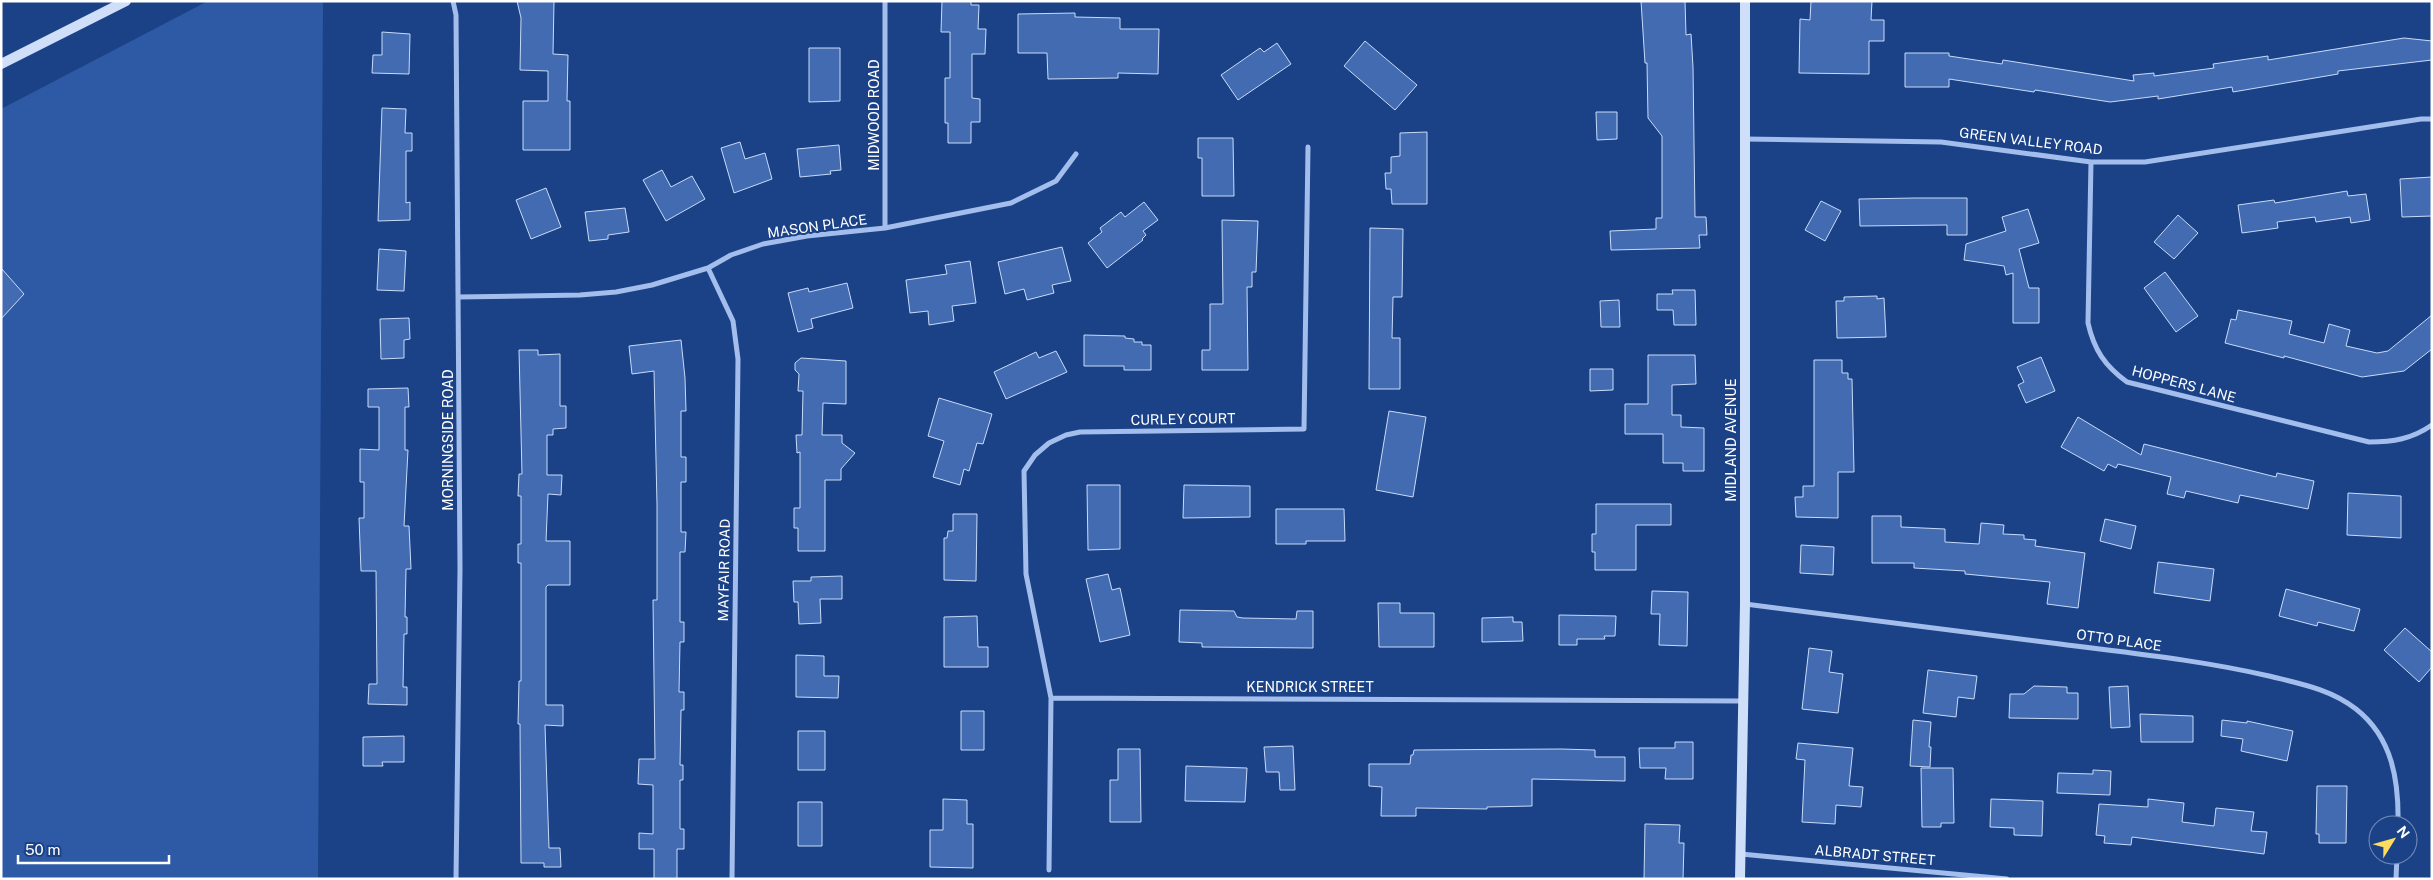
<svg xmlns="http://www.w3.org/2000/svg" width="2433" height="880" font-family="'Public Sans',sans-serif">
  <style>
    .green { fill: #2e5aa5 }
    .building { fill: #436bb1; stroke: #c8dbf9 }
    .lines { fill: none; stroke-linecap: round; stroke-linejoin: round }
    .street { stroke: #a3beec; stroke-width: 5 }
    .secondary { stroke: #cfdef9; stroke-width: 10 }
    .labels { text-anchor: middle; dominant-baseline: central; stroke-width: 4; stroke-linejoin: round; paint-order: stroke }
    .street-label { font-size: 14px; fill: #fff; stroke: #1b4287 }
  </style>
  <rect width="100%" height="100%" fill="#1b4287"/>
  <path class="green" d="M208 1H323L318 879H1V109Z"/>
  <path class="building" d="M517 1H554L553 54 568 55 567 101H570V150H523V101H548V71L520 70 521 18Z
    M942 1H971V5H979L978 29H986L985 54H972V98L980 99V122H971V143H948V123H945V78H950V32H941Z
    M1641 1H1685L1686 35 1691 34 1693 67 1695 217H1706L1707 235H1699L1700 248 1611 250 1610 231 1656 229V218H1662V136L1648 118 1647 63H1645Z
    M1811 1H1872L1871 20H1884V41H1869V74L1799 73 1800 19 1810 20Z
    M1075 13V17L1120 18V29H1159L1158 74 1118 73V78L1048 79 1047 53H1018V14Z
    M382 32 410 34 409 74 372 73 373 55H382Z
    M2404 38 2432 41V60L2338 71V74L2233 92 2232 87 2158 99V96L2110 102 2035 90 2034 92 1949 79V87H1905V53H1949V56L2002 64 2003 60 2134 81 2133 75 2154 73V76L2214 68 2213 64 2268 56V60Z
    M1365 41 1417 85 1395 110 1344 66Z
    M1277 43 1291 64 1238 100 1221 75 1260 48 1264 52Z
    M809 48H840V101L809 102Z
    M382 108 406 109 405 133H412V151H406V203L410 202V220L378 221Z
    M1596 112H1617V139L1597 140Z
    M1427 132V204H1392L1391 189H1386L1385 173H1391V157L1400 156V133Z
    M1198 138H1233L1234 196H1202V158H1198Z
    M740 142 745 159 765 153 772 179 734 193 721 148Z
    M839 145 841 170 830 171 831 174 800 177 797 149Z
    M662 170 671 187 692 176 705 199 666 221 643 180Z
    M2432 177V216L2402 217 2400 179Z
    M546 188 561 227 531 239 516 200Z
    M2347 191 2348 196 2366 194 2370 220 2351 223 2350 217 2316 222 2315 217 2277 222 2278 228 2242 233 2238 205 2274 200 2275 203Z
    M1915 198H1967V235H1947V225L1860 226 1859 199Z
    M1821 201 1841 211 1825 241 1805 230Z
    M1144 202 1158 220 1143 231 1146 235 1142 239 1143 240 1107 268 1088 243 1102 232 1100 228 1121 212 1125 217Z
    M625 208 629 232 608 235V239L589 241 585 212Z
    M2028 209 2039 243 2019 249 2029 288H2039V323H2013V273L2006 275 2004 266 1964 260 1966 244 2006 231 2002 217Z
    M2178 215 2198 233 2174 259 2154 242Z
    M1222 220 1258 221 1256 272H1252V287H1247L1248 370H1202V350H1210V304H1223Z
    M1370 228 1403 229 1402 297H1393L1392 338H1400V389H1369Z
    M1062 247 1071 281 1052 285 1054 293 1027 300 1024 289 1005 294 998 262Z
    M379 249 406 251 404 291 377 290Z
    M970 261 976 303 952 306 954 321 929 325 928 311 910 313 906 280 947 274 945 265Z
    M1 268 24 294 1 319Z
    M2165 272 2198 316 2176 332 2144 288Z
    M847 283 853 308 811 319 813 328 798 332 788 293 808 288 809 292Z
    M1672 290H1695L1696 325H1674L1673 310H1657V294H1673Z
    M1877 296V299L1884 298 1886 337 1837 338 1836 301H1844V297Z
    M1619 300 1620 327H1601L1600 301Z
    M2238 310 2292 321 2289 334 2324 343 2329 324 2350 330 2346 346 2377 353 2388 351 2432 315V349L2404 371 2362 377 2284 356V358L2225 343 2231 319 2236 320Z
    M409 318 410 339 404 340V358L381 359 380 319Z
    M1084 335 1125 336V338L1134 339V342H1142V345H1151V370H1124V366H1084Z
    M681 340 685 378 686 411H681V457H686V482H681V532H686L685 552H680V622H684V642H680L679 692H684V710H681L680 765H683V780H680V829H684V849H677V879H654V849H639V833L653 834V785L638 784 639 759H655L653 600H657V505L654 371 632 374 629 346Z
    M519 350H538V355L560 354V406H566V428L553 429V435H547V475H562L561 495 548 494 546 541H570V585H548L546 587V705H563V726L545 725 549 848H560L561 867H544V863H521L520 724H518L519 681H521V563H518V544H521V496H518L519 474H522Z
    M1056 351 1067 372 1006 399 994 372 1036 352 1039 358Z
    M1648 355H1695L1696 384 1672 385V415H1681V427L1704 428V471H1683V463H1663V434H1625V404H1648Z
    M2041 357 2055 391 2026 403 2018 385 2024 382 2017 367Z
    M801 358 846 361V404L823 403 822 435H842V443L855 453 841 469V480H825V551H798V528H794V508H800V452L797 453 796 435H802L803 391H798L799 374 795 370V363Z
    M1814 360H1842V373H1848V379H1852L1854 472H1838V518L1796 517 1795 497H1803V486H1814Z
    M1590 369H1613V390L1590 391Z
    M408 388 409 407H405V450H408L404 526H409L411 569H406L405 617H407V634H404L403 687H407V705L368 704 369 684H377L376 571H361L359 518H364V482H360V449L379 450V407H368V389Z
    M939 398 992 414 983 444 977 443 969 471 964 469 960 485 933 477 944 441 928 436Z
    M1389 411 1426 417 1413 497 1376 490Z
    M2078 417 2141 455 2144 444 2276 477 2277 473 2314 481 2308 509 2240 495 2238 503 2186 491 2184 498 2167 494 2171 477 2118 464 2116 468 2108 464 2104 471 2061 447Z
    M1087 485H1120V549L1088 550Z
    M1184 485 1250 486V517L1183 518Z
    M2348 493 2401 496V538L2347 535Z
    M1596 504H1671V525H1636V570H1595V552H1592V534H1596Z
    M1276 509H1344L1345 541H1306V544H1276Z
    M953 514H977L976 581 944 580V538H947L948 531H953Z
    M1872 516H1901V527L1945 529V542L1979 544 1981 523 2004 525 2003 534 2024 535V539L2036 540 2035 546 2085 553 2078 608 2047 604 2050 582 1965 574V571L1914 568V563H1872Z
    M2105 519 2136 526 2131 549 2100 541Z
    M1801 545 1834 547 1833 575 1800 573Z
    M2158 562 2214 569 2210 601 2154 593Z
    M1108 574 1112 590 1120 588 1130 635 1100 642 1086 579Z
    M842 576V599H820L821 623 799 624 798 602H794L793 581H811V577Z
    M2286 589 2360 609 2354 631 2318 622 2317 626 2279 616Z
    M1652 591 1688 592 1687 646 1659 645 1660 614H1651Z
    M1378 603H1400V613H1434V647H1379Z
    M1180 610 1234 611 1237 617 1243 618 1296 619 1297 611H1313V648L1202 647V643L1179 642Z
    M1559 615 1616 616 1615 636H1604L1605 639H1577V645H1559Z
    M977 616 978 647H988V667H944V617Z
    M1513 617V622H1522L1523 641 1482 642V618Z
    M2405 628 2432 652V667L2419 682 2384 650Z
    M1809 648 1832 651 1829 672 1843 674 1838 713 1802 709Z
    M796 655 824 656V676H839L838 698 796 697Z
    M1928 670 1977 676 1974 699 1958 697 1956 717 1923 713Z
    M2034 686 2067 687V693H2078V719L2009 718 2010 694H2024Z
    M2128 686 2130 727 2111 728 2109 687Z
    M961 711H984V750H961Z
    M2140 714 2193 716V742H2141Z
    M1913 720 1931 722 1929 747H1931L1930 767 1910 766Z
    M2222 720 2247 723V721L2293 731 2287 761 2241 751 2243 739 2221 736Z
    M798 731H825V770H798Z
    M404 736V762H382L383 766H363V737Z
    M1675 742H1693V779H1665L1666 768H1640L1639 748H1675Z
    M1798 743 1853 748 1849 786 1863 787 1861 807 1836 805 1835 824 1802 822 1805 760 1796 759Z
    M1293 746 1295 790H1280L1279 772H1266L1264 747Z
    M1118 749H1140L1141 822H1110V780H1118Z
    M1561 749 1595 750V757H1625V781L1532 779V806L1487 807V809L1416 808V816H1381L1382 787 1369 786V764H1410L1411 755H1413L1414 750Z
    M1186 766 1247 768 1245 802 1185 801Z
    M1921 768H1953L1954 823H1941V827H1922Z
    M2093 770 2111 771 2110 795 2057 793 2058 773 2093 774Z
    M2317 786H2347L2346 843H2319V834H2316Z
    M943 799 967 800V824H973V868L930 867V830H943Z
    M1991 799 2043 801 2042 836 2014 835V828L1990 827Z
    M2148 799 2184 803 2182 822 2214 826 2216 808 2254 812 2251 831 2267 832 2264 854 2132 837 2131 845 2104 843 2105 836 2096 835 2099 804 2148 807Z
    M798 802H822V846H798Z
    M1645 824 1680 825 1679 843H1684L1683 879H1644Z"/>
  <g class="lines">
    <path class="street" d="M453 1 456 15 460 569 456 879
      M1744 139 1941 142 2091 162H2145L2421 119H2432
      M2091 162 2088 323C2094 350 2105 366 2127 382L2369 442C2393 442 2412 439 2432 425
      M885 228V1
      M708 268 733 321 738 359 732 879
      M458 297 580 295 616 292 652 285 708 268 731 255 763 244 807 236 885 228 1011 203 1056 181 1076 154
      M1745 604C1850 617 1955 630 2060 644 2130 653 2200 660 2269 676 2301 684 2330 689 2356 709 2393 738 2399 782 2398 825
      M1051 698 1741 701
      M1741 854 2007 879
      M1049 870 1051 698 1026 574 1024 471 1035 455 1049 443 1066 435 1080 432 1304 429 1308 147
      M2396 879 2397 855"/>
    <path class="secondary" d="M1 64 126 1
      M1740 879 1745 604V1"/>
  </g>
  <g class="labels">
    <g class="street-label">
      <text transform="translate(874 115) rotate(-90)">MIDWOOD ROAD</text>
      <text transform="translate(2031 141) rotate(7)">GREEN VALLEY ROAD</text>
      <text transform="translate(817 226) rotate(-8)">MASON PLACE</text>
      <text transform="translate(2184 384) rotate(15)">HOPPERS LANE</text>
      <text transform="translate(1183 419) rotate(-1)">CURLEY COURT</text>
      <text transform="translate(448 440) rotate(-90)">MORNINGSIDE ROAD</text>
      <text transform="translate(1731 440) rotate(-90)">MIDLAND AVENUE</text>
      <text transform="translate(724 570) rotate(-89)">MAYFAIR ROAD</text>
      <text transform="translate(2119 640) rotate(8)">OTTO PLACE</text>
      <text x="1310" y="687">KENDRICK STREET</text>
      <text transform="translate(1875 855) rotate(5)">ALBRADT STREET</text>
    </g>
  </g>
  <rect width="2433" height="880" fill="none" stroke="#ffffff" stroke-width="5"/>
  <g transform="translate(2393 840) rotate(53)"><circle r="24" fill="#1b4287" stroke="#768eb7"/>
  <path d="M0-4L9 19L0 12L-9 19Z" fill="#fedc5f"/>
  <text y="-8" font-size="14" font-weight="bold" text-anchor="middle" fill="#ffffff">N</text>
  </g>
  <path d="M18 855v8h151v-8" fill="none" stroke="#ffffff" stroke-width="2.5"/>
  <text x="25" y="855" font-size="15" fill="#ffffff" stroke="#1b4287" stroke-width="4" paint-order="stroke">50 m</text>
</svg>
